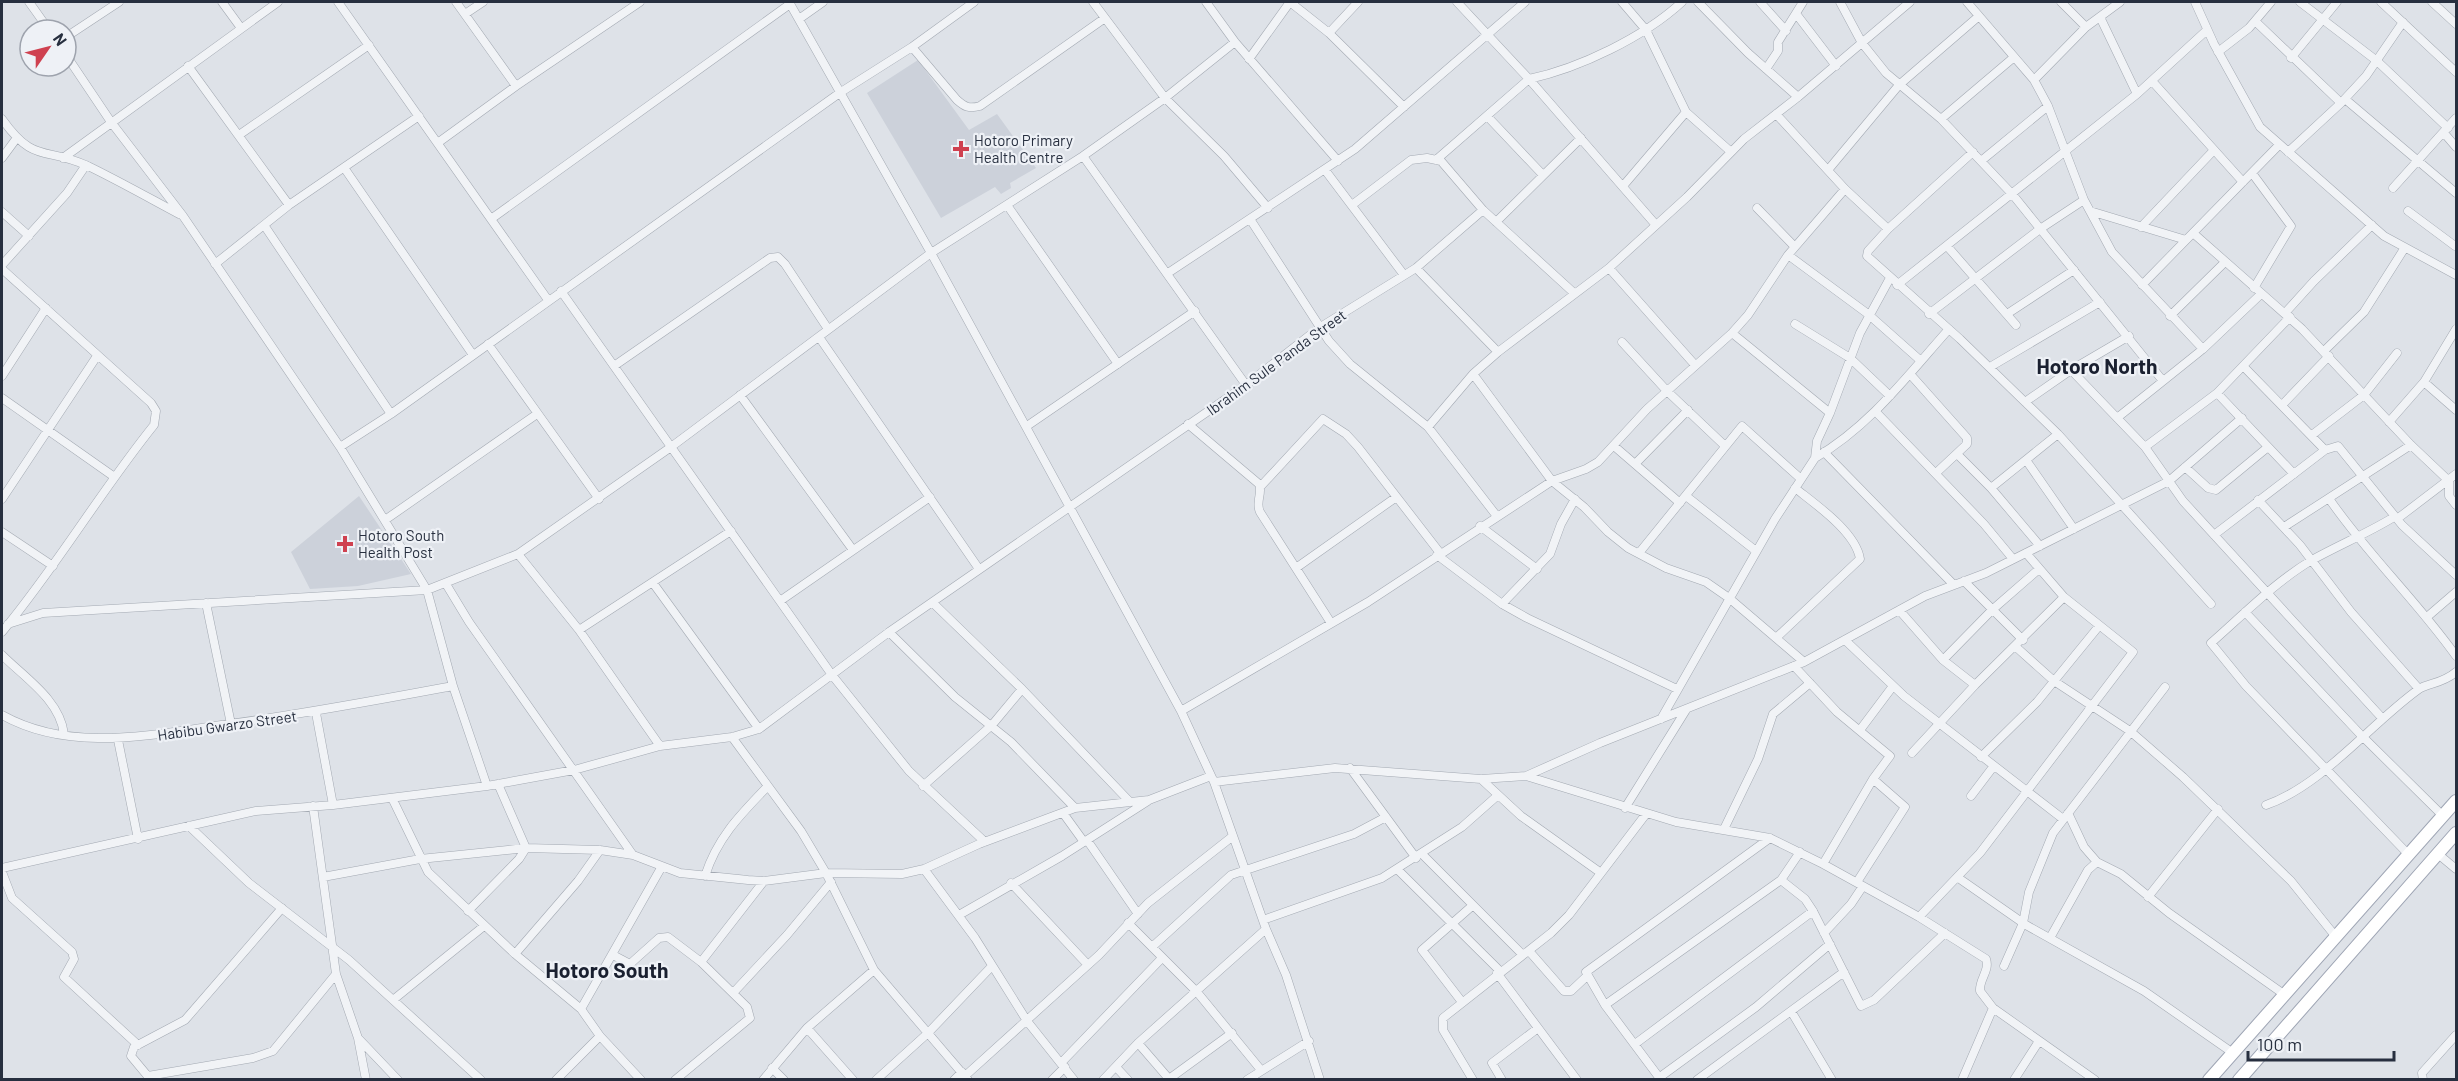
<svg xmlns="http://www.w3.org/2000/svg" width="2458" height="1081" font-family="Barlow,sans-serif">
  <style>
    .built { fill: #ccd1da }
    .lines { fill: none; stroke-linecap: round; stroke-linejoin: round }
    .minor-casing { stroke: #a3a9b2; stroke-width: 9 }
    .primary-casing { stroke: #9ea5b4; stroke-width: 14 }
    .minor { stroke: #f1f3f6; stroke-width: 8 }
    .primary { stroke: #fff; stroke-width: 12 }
    .poi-dot { fill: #cf4150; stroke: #eef1f6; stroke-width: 2 }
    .labels { text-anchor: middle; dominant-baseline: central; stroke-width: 4.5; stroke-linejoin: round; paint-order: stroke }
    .poi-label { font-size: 15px; fill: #272f3f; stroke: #eef1f6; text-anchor: start }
    .street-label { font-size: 15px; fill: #272f3f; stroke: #eef1f6 }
    .district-label { font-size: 21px; font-weight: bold; fill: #1a2030; stroke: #eef1f6 }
  </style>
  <rect width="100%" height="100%" fill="#dee2e8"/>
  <path class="built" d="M918 60 969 130 997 114 1036 168 1010 183 1011 188 1001 194 995 187 941 218 867 93Z
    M359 496 411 574 358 586 310 589 291 552Z"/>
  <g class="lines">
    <g class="minor-casing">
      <path id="minor" d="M29 2 49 30
        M222 2 241 28
        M338 2 548 300
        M456 2 516 86
        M789 2 931 253 1181 711 1214 782 1266 929 1286 975 1320 1080
        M1093 2 1165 98 1224 156 1268 208
        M1206 2 1235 42 1338 161
        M1290 2 1329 33 1404 107
        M1457 2 1529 79C1580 68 1644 37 1682 2
        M1622 2 1646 30 1686 112 1730 151
        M1698 2 1748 53 1798 97
        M1760 2 1786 31
        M1840 2 1862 43 1886 73 1941 119 2013 195 2163 381
        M1967 2 2034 80 2048 106 2084 200 2112 252 2203 349
        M2061 2 2086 27 2120 2
        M2195 2 2214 44 2260 127 2384 236 2456 275
        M2300 2 2377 61 2448 128
        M2381 2 2456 72
        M2432 2 2456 24
        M465 14 483 2
        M1797 15 1836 66
        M2100 17 2137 94
        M799 19 823 2
        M2255 21 2341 103
        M1329 33 1358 2
        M66 37 119 2
        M912 47 957 100C965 107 969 109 980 106L1105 18
        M2218 52 2249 28 2271 2
        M66 55 111 122 183 216 340 447 427 590 453 686 487 786
        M2291 58 2337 2
        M1249 59 1290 2
        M188 66 289 205
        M1766 69 1778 51V42L1803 2
        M2034 80 2086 27
        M2152 81 2243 182
        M2345 99 2456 193
        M1776 114 1845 189 1888 229
        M1487 116 1543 175
        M2 119C35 165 44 146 88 166 119 181 149 198 179 214
        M1941 119 2013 58
        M2444 133 2456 147
        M239 135 369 45
        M439 142 516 86 640 2
        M1973 152 1888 229 1868 251 1867 256 1960 339 2058 434 2211 604
        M2288 152 2341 103 2366 76 2403 22
        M1083 156 1246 385
        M2 158 16 139
        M63 158 278 2
        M1436 160 1529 79 1656 225
        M1981 161 2048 106
        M345 169 473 355
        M1325 170 1404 275
        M1828 170 1899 85 1979 16
        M2252 173 2291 226 2254 288
        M1623 186 1686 112
        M2393 188 2456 118
        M1007 205 1118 364
        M1352 205 1411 160 1427 158 1441 161 1483 210 1574 293
        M1757 208 1795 247
        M2090 211 2186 240
        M2408 211 2455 246
        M2 212 29 236
        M491 219 790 4
        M1250 219 1329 341 1350 364 1428 427 1496 515
        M1496 222 1581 138
        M264 225 391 414
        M2141 227 2214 150
        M2193 233 2302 329 2411 445 2449 481V496L2456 505
        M1947 246 2016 325
        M1788 255 1868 314 1921 361
        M215 264 289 205 419 116
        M2 265 67 193 86 165
        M1416 268 1498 352
        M1609 268 1695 365
        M2 269 151 403 156 411 154 425C100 492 57 566 2 632
        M1168 273 1355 149 1525 2
        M1897 285 2137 94 2207 30
        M2142 285 2279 145
        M561 291 832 675 909 771 985 842
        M2285 313 2314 281 2372 225
        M1929 314 2040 229 2084 200
        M2007 314 2074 270
        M2170 316 2225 262
        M1795 324 1850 358 1890 396
        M1732 333 1830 413
        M819 337 979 569
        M1622 342 1667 391 1724 445
        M488 344 599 499
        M2324 351 2364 312 2404 249
        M614 366 770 258 778 257 785 264 828 329
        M1990 367 2100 302
        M2244 367 2325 450
        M2071 370 2145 447 2183 501 2382 718
        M1473 374 1552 481 1584 507 1608 532 1628 548 1666 568 1706 582 1729 598 1804 662
        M1910 374 1967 438V444L1936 473
        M2 376 46 308
        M2424 382 2456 410
        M2217 393 2294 474
        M740 395 853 550
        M2 398 113 476
        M2025 402 2071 370 2129 336
        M2283 404 2329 356
        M1876 412 1984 524 2013 559
        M2117 418 2203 349 2261 294
        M2389 422 2424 382 2456 329
        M1188 424 1259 484C1263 493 1255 502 1260 512L1331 623
        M1027 426 1195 311
        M1428 427 1473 374 1498 352 1609 268 1687 197 1744 139 1798 97 1910 2
        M2312 435 2364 395 2397 353
        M1614 446 1680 503
        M340 447 391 414 841 92 912 47 974 2
        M2145 447 2217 393 2290 317
        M1824 452 1954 585
        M1957 454 1991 488 2040 546
        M1815 458C1870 426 1907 376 1949 329
        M2026 460 2074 529
        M1635 464 1688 410
        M2185 467 2208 488 2216 490 2268 447
        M1261 486 1323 419 1346 434 1358 447 1440 553
        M1991 488 2058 434
        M1686 496 1756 551
        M2 499 97 356
        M2258 500 2300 545 2351 612 2419 689
        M2330 500C2368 555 2417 601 2456 656
        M2394 517C2368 533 2339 545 2312 560 2275 582 2243 615 2211 643L2246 686 2409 855
        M2397 519 2456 474
        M385 520 537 414
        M1480 526 1537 569
        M2284 527 2411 445
        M2 532 53 566
        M2214 535 2325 450 2338 446 2402 525 2456 575
        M1639 553 1742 426 1801 479
        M518 554 579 630 660 746
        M1437 555 1502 604 1527 618 1677 689
        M1296 568 1395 498
        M1964 581 2023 640
        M653 583 759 729
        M446 584 469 622 633 855
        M780 601 930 497
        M206 603 231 724
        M933 603 1022 689 1130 802
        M1502 604 1550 554 1561 524 1575 499
        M1900 611 1943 660 1975 685 1912 753
        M2245 612 2360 734 2443 816
        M2427 617 2456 592
        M8 624 43 613 427 590 518 554 671 447 931 253 1083 156 1165 98 1235 42
        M579 630 731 531
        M889 632 955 697 1011 742 1075 808
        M1776 638 1860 559C1856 532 1815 504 1795 488
        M1846 641 1904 696 2063 819
        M2016 647 2054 681 2130 731 2183 777 2291 881 2336 937
        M2 655C25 678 60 700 64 734
        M1943 660 1992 610 2039 569
        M1794 666 1837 712 1890 756 1873 779 1823 864
        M1975 685 2064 597
        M1181 711 1368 602 1552 481 1586 469 1598 462 1647 409 1732 333 1748 315 1788 255 1845 189
        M316 713 333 805
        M2 715C72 754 154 734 229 724 304 714 378 700 453 686
        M1661 719 1775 519 1815 458 1817 441 1830 413 1860 333 1890 278
        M1860 730 1893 686
        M732 737 801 831 826 873 874 970 968 1080
        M118 740 138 839
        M1981 757 2037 702 2099 626
        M1350 768 1416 858
        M1526 776 1600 743 1804 662 1925 596 1986 573 2169 481 2242 418
        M1481 779 1521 816 1601 873
        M1214 782 1335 768 1481 779 1526 776 1676 822 1770 838 1823 864 1919 917 1986 959C1990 971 1979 979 1980 991L1993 1008 2095 1080
        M923 786 992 725 1022 689
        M1971 796 1993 767
        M392 798 428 872 515 954 581 1009 600 1036 641 1080
        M2266 805C2323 785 2370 724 2419 689 2428 683 2442 684 2456 672
        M313 806 336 974 358 1038 366 1080
        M1625 808 1686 710
        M1063 813 1084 842
        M2068 813 2084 847 2097 862 2121 874 2169 913 2285 995
        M189 826 249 883 349 960 481 1080
        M1724 829 1758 759 1773 714 1810 683
        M1087 840 1138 914
        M1800 852 1781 880 1805 899 1813 911 1861 1006 1874 1000 1945 933
        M1422 854 1523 955
        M2438 854 2456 869
        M2 868 256 811 333 805 487 786 574 770 660 746 732 737 759 729 889 632 1246 385 1319 328 1416 268 1483 210
        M924 869 975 938 1027 1021 1074 1080
        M1397 869 1500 971
        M2 872 12 898 72 952 74 959 64 977 138 1045
        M705 876C717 838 740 815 767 787
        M323 877 420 859 526 848 600 850 633 855 680 873 748 880 764 881 826 873 902 874 924 869 979 844 1075 808 1149 800 1211 776
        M1957 877 2026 925 2144 991 2233 1053
        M1857 882 1905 807 1873 779
        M1011 883 1088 965
        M2148 897 2218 809
        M468 911 519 859 526 848 498 784
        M959 915 1062 856 1148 801
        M1919 917 1980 853 2133 652 2064 597 2026 553
        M1263 920 1382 878 1462 827 1497 796
        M1128 923 1197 992 1261 1070
        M1824 933 1851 904 1863 886
        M2050 938 2088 870 2097 862
        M1152 947 1231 875 1354 834 1386 817
        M1529 951 1564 991H1571L1587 976
        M515 954 578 881 600 850
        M613 955 630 964 659 938 668 937 701 962 747 1007 750 1018 675 1080
        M701 962 764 881
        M2004 966 2023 923 2029 892 2053 833 2165 687
        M1497 973 1577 1080
        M734 992 787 935 831 882
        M393 1000 484 926
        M1462 1002 1422 950 1472 906
        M1605 1005 1781 880
        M581 1009 661 868
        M1791 1011 1832 1080
        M807 1028 853 1080
        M359 1039 398 1080
        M1138 1043 1170 1080
        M1635 1044 1813 911
        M1061 1063 1162 958
        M1116 1067 1128 1080
        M772 1068 784 1080
        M148 1076 253 1058 273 1051 336 974
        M965 1076 1099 955 1148 903 1233 836
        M1660 1077 1756 1007 1830 944
        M1169 1079 1232 1033
        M151 1080 131 1056 134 1047 185 1020 282 908
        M556 1080 600 1036
        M763 1080 807 1028 874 970
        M876 1080 928 1033 992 966
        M954 1080 962 1072
        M1052 1080 1065 1067
        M1103 1080 1138 1043 1266 929
        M1247 1080 1309 1041
        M1473 1080 1443 1030V1018L1551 933 1569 915 1646 814
        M1502 1080 1492 1063 1538 1028
        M1661 1080 1605 1005 1586 972 1770 838
        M1697 1080 1844 972
        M1962 1080 1993 1008
        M2014 1080 2039 1041
        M2423 1080 2422 1073 2456 1035"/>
    </g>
    <g class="primary-casing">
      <path id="primary" d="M2209 1080 2456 801
        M2239 1080 2456 833"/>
    </g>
    <use href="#minor" class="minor"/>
    <use href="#primary" class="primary"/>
  </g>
  <g class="poi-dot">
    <path d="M958 140h6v6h6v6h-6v6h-6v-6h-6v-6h6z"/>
    <path d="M342 535h6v6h6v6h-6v6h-6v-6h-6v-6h6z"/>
  </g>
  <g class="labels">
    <g class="poi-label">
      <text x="974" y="140">Hotoro Primary<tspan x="974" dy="17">Health Centre</tspan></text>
      <text x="358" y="535">Hotoro South<tspan x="358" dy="17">Health Post</tspan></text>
    </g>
    <g class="street-label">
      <text transform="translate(1276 362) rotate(-36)">Ibrahim Sule Panda Street</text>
      <text transform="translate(227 725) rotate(-8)">Habibu Gwarzo Street</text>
    </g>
    <g class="district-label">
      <text x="2097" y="365">Hotoro North</text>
      <text x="607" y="969">Hotoro South</text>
    </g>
  </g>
  <rect width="2458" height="1081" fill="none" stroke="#272f3f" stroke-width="6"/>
  <g transform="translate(48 48) rotate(55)"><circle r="28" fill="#eef1f6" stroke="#9ea3ad" stroke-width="1.5"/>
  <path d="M0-4.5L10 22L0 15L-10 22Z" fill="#cf4150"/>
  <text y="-9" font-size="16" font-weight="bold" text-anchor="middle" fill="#272f3f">N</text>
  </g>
  <path d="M2248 1051v9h146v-9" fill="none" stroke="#272f3f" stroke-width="3"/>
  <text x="2257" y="1051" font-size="18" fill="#272f3f" stroke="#eef1f6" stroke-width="4.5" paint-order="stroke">100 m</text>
</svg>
